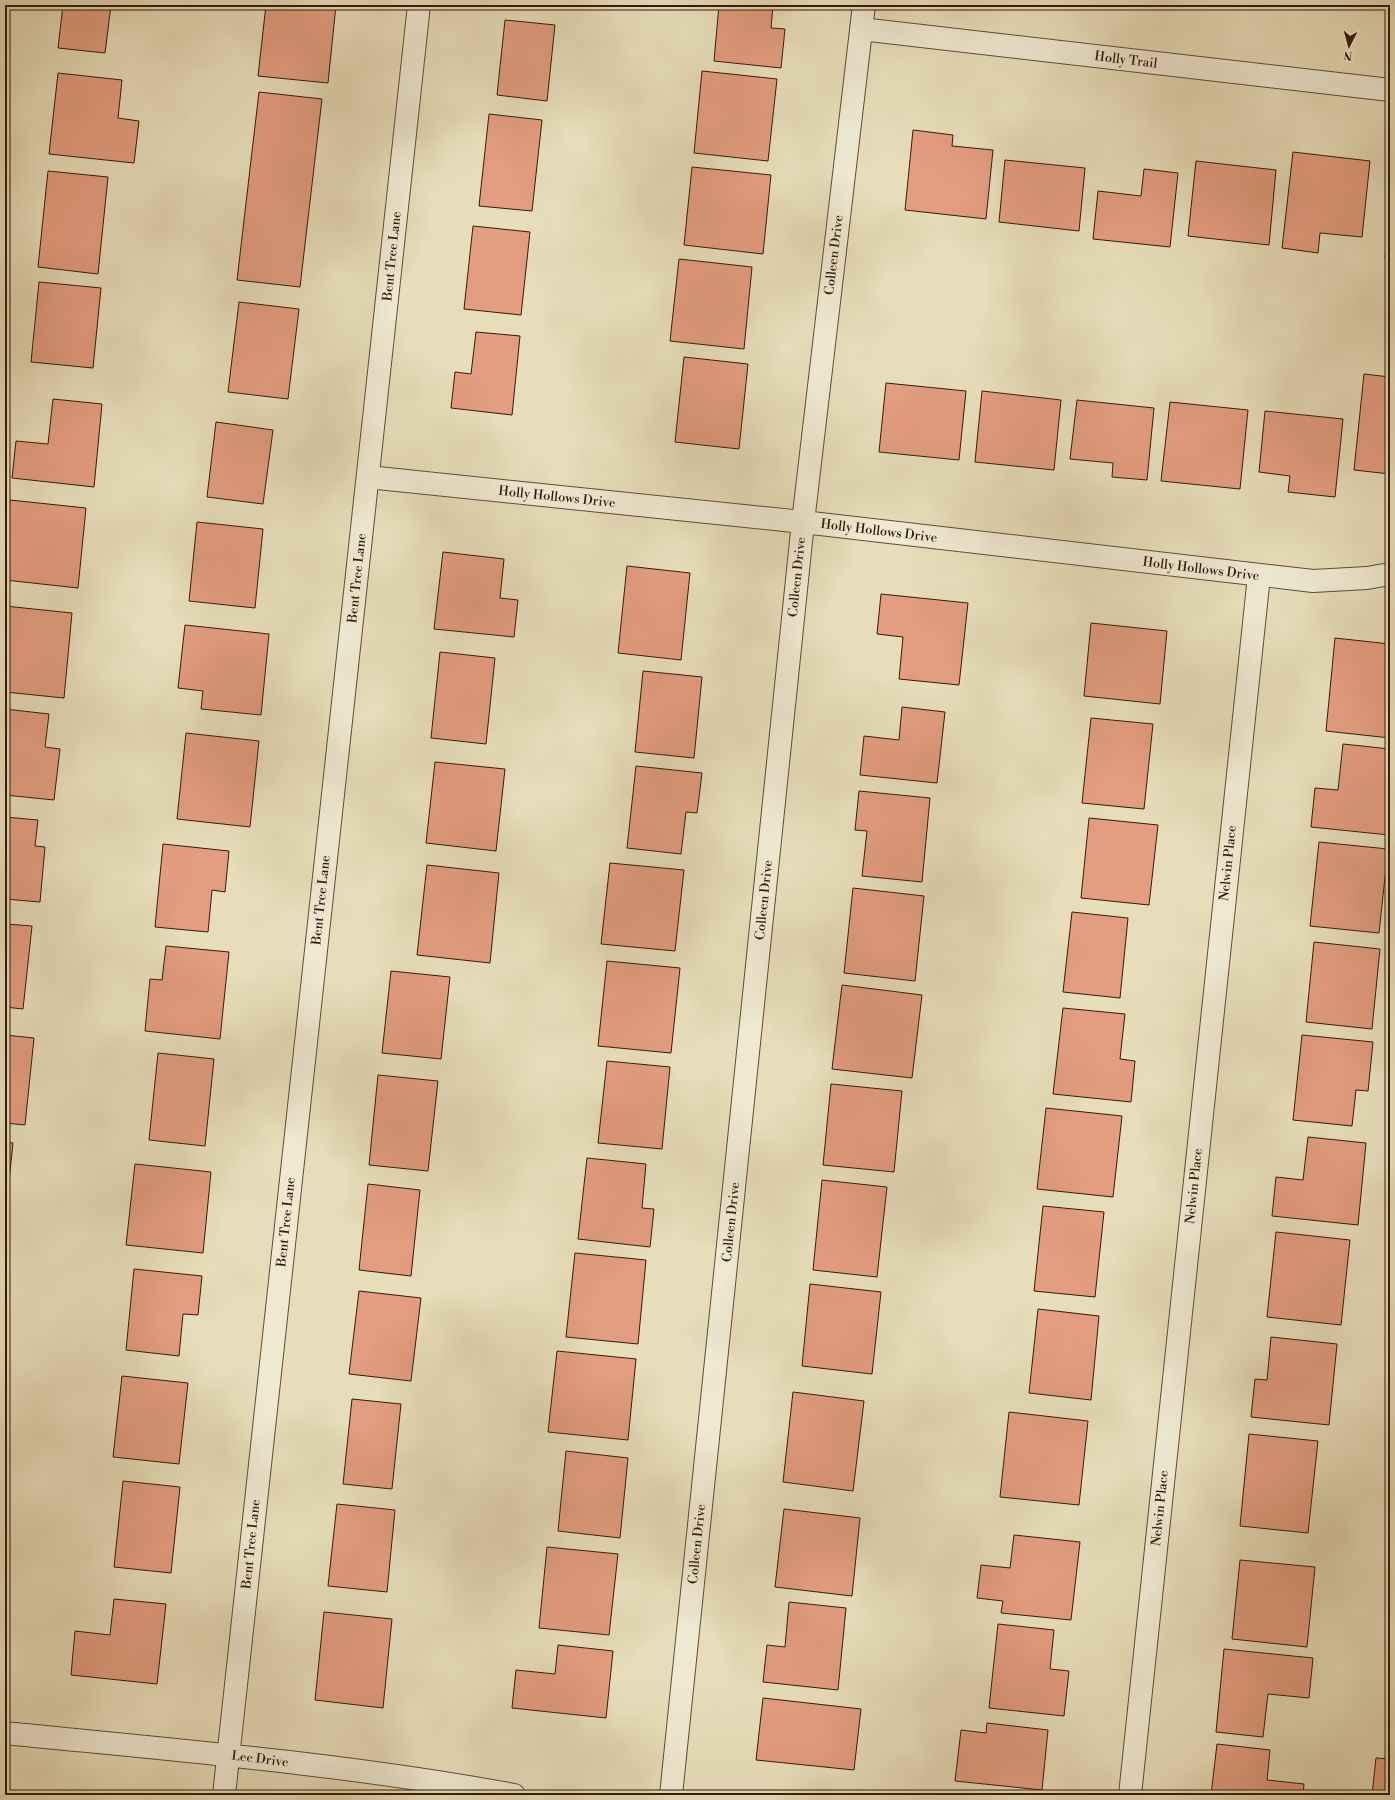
<svg xmlns="http://www.w3.org/2000/svg" width="1395" height="1800" font-family="'Libre Bodoni',serif">
  <style>
    .building { fill: #e39d80; stroke: #351a09 }
    .lines { fill: none; stroke-linecap: round; stroke-linejoin: round }
    .street-casing { stroke: #624b35; stroke-width: 24 }
    .street { stroke: #efe9d2; stroke-width: 22 }
    .labels { text-anchor: middle; dominant-baseline: central; stroke-width: 4; stroke-linejoin: round; paint-order: stroke }
    .street-label { font-size: 13px; fill: #351a09; stroke: #efe9d2 }
  </style>
  <rect width="100%" height="100%" fill="#e7ddba"/>
  <filter id="stains"><feTurbulence type="fractalNoise" baseFrequency=".005" numOctaves="4"/><feColorMatrix values="0 0 0 0 .2 0 0 0 0 .09 0 0 0 0 .02 0 0 0 .5 -.17"/></filter>
  <radialGradient id="worn" r=".72"><stop offset=".6" stop-color="#630" stop-opacity="0"/><stop offset="1" stop-color="#630" stop-opacity=".3"/></radialGradient>
  <path class="building" d="M63 5H111L105 53 58 48Z
    M266 5H336L328 83 258 76Z
    M719 5H773L771 28 785 29 781 68 714 61Z
    M505 20 555 25 547 101 497 95Z
    M702 71 777 79 768 161 694 153Z
    M58 73 122 80 118 118 139 121 134 163 49 154Z
    M259 92 322 99 300 287 237 280Z
    M489 114 542 120 532 211 479 206Z
    M913 130 953 135 952 146 993 150 986 219 905 210Z
    M1293 152 1370 161 1362 237 1320 233 1318 253 1282 248Z
    M1005 160 1085 168 1079 231 999 222Z
    M1196 161 1276 170 1269 245 1188 236Z
    M692 167 771 175 763 254 684 245Z
    M1144 169 1178 173 1170 247 1093 239 1098 191 1141 196Z
    M48 171 108 177 98 274 38 267Z
    M1390 206V258H1385Z
    M473 226 530 232 521 315 464 309Z
    M679 259 752 267 744 349 670 341Z
    M39 282 101 288 93 368 31 362Z
    M239 302 299 309 288 399 228 392Z
    M476 332 520 336 512 415 451 408 455 372 471 374Z
    M684 357 748 364 739 449 675 442Z
    M1364 374 1390 377V474L1354 470Z
    M886 383 966 391 959 460 879 452Z
    M982 391 1061 400 1054 470 975 462Z
    M53 399 102 404 94 487 12 478 16 441 48 444Z
    M1077 400 1154 408 1147 480 1112 477 1113 463 1070 459Z
    M1170 402 1248 410 1240 489 1161 481Z
    M1265 411 1343 419 1335 497 1288 492 1290 476 1259 472Z
    M216 422 273 430 263 504 207 497Z
    M10 500 86 508 78 588 5 580V545Z
    M197 522 263 529 255 608 189 601Z
    M443 552 504 559 500 598 518 600 514 637 434 629Z
    M627 566 690 573 681 660 618 653Z
    M881 594 968 603 959 685 899 679 903 637 877 634Z
    M5 606 72 613 64 698 5 692Z
    M1091 623 1167 631 1160 704 1084 696Z
    M185 625 269 634 261 715 201 709 203 691 178 688Z
    M1335 638 1390 644V738L1326 731Z
    M440 652 495 658 486 744 431 738Z
    M643 671 702 677 694 758 635 752Z
    M902 707 945 712 937 783 860 775 864 736 899 740Z
    M5 709 49 714 45 747 60 749 54 800 5 795Z
    M1091 718 1153 724 1144 809 1082 803Z
    M186 733 259 741 250 827 177 819Z
    M1343 744 1390 749 1389 835 1311 827 1315 788 1338 790Z
    M435 762 505 769 496 851 426 843Z
    M636 766 702 773 697 813 686 812 681 854 627 848Z
    M859 791 930 798 922 882 862 876 867 831 855 830Z
    M5 817 38 820 35 846 45 847 40 902 5 899Z
    M1089 818 1158 825 1149 905 1081 898Z
    M1319 842 1388 849 1379 933 1310 926Z
    M163 844 229 851 225 892 212 890 208 932 155 927Z
    M610 863 684 870 675 951 601 944Z
    M427 865 499 873 490 963 417 955Z
    M853 888 924 896 915 981 844 973Z
    M1072 912 1128 918 1120 998 1063 992Z
    M5 924 32 926 23 1009 5 1007Z
    M1314 942 1380 949 1372 1029 1306 1022Z
    M166 946 229 952 220 1039 145 1031 150 979 162 980Z
    M607 961 680 968 671 1053 598 1046Z
    M391 971 450 977 441 1059 382 1053Z
    M842 985 922 995 912 1078 832 1069Z
    M1063 1008 1125 1014 1120 1059 1135 1061 1131 1102 1053 1094Z
    M5 1035 34 1038 25 1125 5 1123Z
    M1302 1035 1373 1042 1368 1091 1356 1090 1352 1126 1293 1120Z
    M158 1053 214 1059 205 1146 149 1140Z
    M607 1061 670 1067 662 1149 598 1143Z
    M378 1075 438 1081 428 1171 369 1165Z
    M831 1084 902 1091 894 1172 823 1165Z
    M1046 1108 1122 1116 1113 1197 1037 1189Z
    M1308 1137 1366 1143 1358 1225 1272 1216 1276 1177 1303 1180Z
    M5 1142 13 1143 5 1218Z
    M587 1158 646 1164 642 1208 654 1209 650 1247 578 1239Z
    M135 1164 211 1172 203 1253 126 1245Z
    M822 1180 887 1187 877 1277 813 1270Z
    M368 1184 420 1190 411 1276 359 1270Z
    M1043 1206 1104 1212 1095 1297 1034 1291Z
    M1276 1232 1350 1240 1341 1325 1267 1317Z
    M575 1253 646 1260 638 1344 566 1337Z
    M134 1269 202 1276 198 1315 183 1314 179 1356 126 1350Z
    M810 1284 881 1292 872 1374 802 1366Z
    M359 1291 421 1298 411 1381 349 1374Z
    M1038 1309 1099 1316 1091 1400 1029 1393Z
    M1271 1337 1337 1344 1329 1425 1251 1417 1255 1379 1267 1380Z
    M557 1351 636 1359 628 1440 548 1432Z
    M122 1376 188 1383 179 1464 113 1457Z
    M793 1392 864 1401 853 1491 783 1482Z
    M352 1399 401 1404 392 1489 343 1484Z
    M1009 1412 1088 1421 1079 1505 1000 1497Z
    M1249 1434 1318 1441 1308 1533 1240 1526Z
    M566 1451 628 1458 620 1538 558 1531Z
    M123 1481 180 1487 171 1573 114 1567Z
    M337 1504 395 1510 387 1592 328 1586Z
    M784 1509 860 1518 852 1596 775 1587Z
    M1014 1535 1080 1542 1071 1620 1001 1613 1003 1601 977 1598 981 1565 1010 1568Z
    M547 1547 618 1554 609 1635 539 1628Z
    M1240 1560 1315 1567 1307 1647 1232 1639Z
    M114 1599 166 1604 157 1684 71 1675 75 1631 110 1635Z
    M789 1602 846 1608 838 1690 763 1682 767 1645 785 1647Z
    M324 1612 392 1619 383 1708 315 1700Z
    M998 1624 1054 1630 1050 1669 1069 1671 1064 1716 989 1708Z
    M558 1645 613 1651 606 1718 512 1708 516 1670 555 1674Z
    M1224 1649 1313 1658 1309 1698 1268 1694 1263 1737 1216 1732Z
    M763 1698 861 1709 854 1770 756 1760Z
    M987 1723 1048 1730 1042 1790 955 1781 961 1730 986 1733Z
    M1217 1744 1270 1750 1267 1780 1304 1784 1303 1795H1211Z
    M1376 1758 1390 1759V1795H1372Z"/>
  <g class="lines">
    <g class="street-casing">
      <path id="street" d="M861 29 1390 90
        M368 477 803 522 1313 581 1367 578 1390 574
        M5 1733C175 1750 346 1764 514 1795
        M224 1795 419 5
        M671 1795 803 522 864 5
        M1130 1795 1259 576"/>
    </g>
    <use href="#street" class="street"/>
  </g>
  <g class="labels">
    <g class="street-label">
      <text transform="translate(1126 60) rotate(7)">Holly Trail</text>
      <text transform="translate(834 255) rotate(-83)">Colleen Drive</text>
      <text transform="translate(392 256) rotate(-84)">Bent Tree Lane</text>
      <text transform="translate(557 497) rotate(6)">Holly Hollows Drive</text>
      <text transform="translate(879 531) rotate(7)">Holly Hollows Drive</text>
      <text transform="translate(1201 569) rotate(7)">Holly Hollows Drive</text>
      <text transform="translate(797 577) rotate(-84)">Colleen Drive</text>
      <text transform="translate(357 578) rotate(-84)">Bent Tree Lane</text>
      <text transform="translate(1228 863) rotate(-84)">Nelwin Place</text>
      <text transform="translate(321 900) rotate(-84)">Bent Tree Lane</text>
      <text transform="translate(764 900) rotate(-84)">Colleen Drive</text>
      <text transform="translate(1194 1186) rotate(-84)">Nelwin Place</text>
      <text transform="translate(286 1222) rotate(-84)">Bent Tree Lane</text>
      <text transform="translate(731 1222) rotate(-84)">Colleen Drive</text>
      <text transform="translate(1160 1508) rotate(-84)">Nelwin Place</text>
      <text transform="translate(251 1544) rotate(-84)">Bent Tree Lane</text>
      <text transform="translate(697 1544) rotate(-84)">Colleen Drive</text>
      <text transform="translate(260 1759) rotate(7)">Lee Drive</text>
    </g>
  </g>
  <rect width="1395" height="1800" fill="none" stroke="#e7ddba" stroke-width="20"/>
  <rect x="6" y="6" width="1383" height="1788" fill="none" stroke="#351a09" stroke-width="2"/>
  <rect x="10" y="10" width="1375" height="1780" fill="none" stroke="#351a09"/>
  <g transform="translate(1349 46) rotate(186)" stroke="#efe9d2" stroke-width="3" paint-order="stroke">
  <path d="M0-3L7 15L0 10L-7 15Z" fill="#351a09"/>
  <text y="-6" font-size="11" font-weight="bold" text-anchor="middle" fill="#351a09">N</text>
  </g>
  <rect width="100%" height="100%" filter="url(#stains)"/>
  <rect width="100%" height="100%" fill="url(#worn)"/>
</svg>
